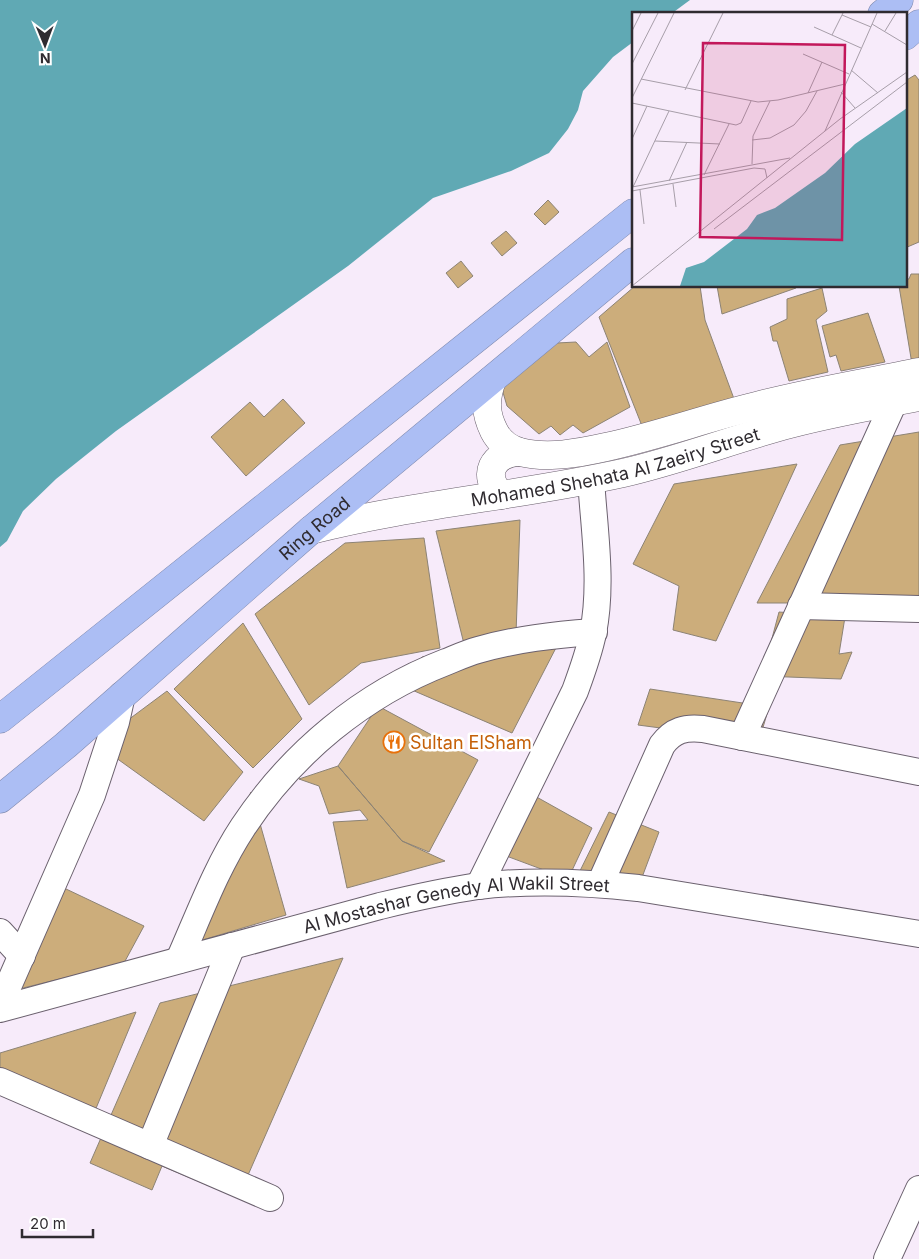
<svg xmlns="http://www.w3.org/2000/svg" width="919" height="1259" font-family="Inter,sans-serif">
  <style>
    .water { fill: #60a9b4 }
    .building { fill: #ccad7b; stroke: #8c8375 }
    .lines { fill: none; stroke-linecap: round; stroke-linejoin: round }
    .street-casing { stroke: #6b616e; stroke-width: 28 }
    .secondary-casing { stroke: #6b616e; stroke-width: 29 }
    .highway-casing { stroke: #808baf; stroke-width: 29 }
    .street { stroke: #fff; stroke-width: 26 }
    .secondary { stroke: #fff; stroke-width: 28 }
    .highway { stroke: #acbef4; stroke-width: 28 }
    .labels { text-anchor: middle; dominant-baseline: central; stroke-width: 5; stroke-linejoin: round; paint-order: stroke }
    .street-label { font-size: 18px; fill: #2f2b30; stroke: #fff }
    .food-label { font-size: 18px; fill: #c56008; stroke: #fff; text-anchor: start }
    .inset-road { fill: none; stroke: #a79ea9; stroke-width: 1 }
    .view { fill: #c2185b; fill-opacity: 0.15; stroke: #c2185b; stroke-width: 2.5 }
    .inset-edge { fill: none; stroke: #2f2b30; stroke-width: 2.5 }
  </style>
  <rect width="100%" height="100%" fill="#f7ebfa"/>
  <path class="water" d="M0 0H690L671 14H633V42L613 57 583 91 578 110 568 129 549 153 511 171 433 198 348 266 116 431 56 479 23 511 7 541 0 547Z"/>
  <path class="building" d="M915 75 919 80V242L905 248V81Z
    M548 200 559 212 545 225 534 214Z
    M506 231 517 243 502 256 491 243Z
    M461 261 473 276 458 288 446 273Z
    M911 274H919V369L913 370 899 286H905V279H909Z
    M635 286H700L705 320 737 407 644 431 599 317Z
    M717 286H796V288L722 314Z
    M822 288 827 311 816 320 828 372 789 381 777 341H773L770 327 787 319V299Z
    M868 313 885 362 841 371 836 355 830 357 822 326Z
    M576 342 589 357 607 342 630 407 583 433 573 425 560 435 551 426 539 434 507 406 502 389 557 343Z
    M283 399 305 423 246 476 211 437 250 402 264 417Z
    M919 432V603H757L840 445Z
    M797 464 716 641 673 630 679 586 633 564 674 484Z
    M520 520 516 634 464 644 436 531Z
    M424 538 440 648 361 663 309 705 255 614 345 543Z
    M779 612 845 617 839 654 852 652 841 679 762 676Z
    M243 623 302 719 253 768 174 689Z
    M559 642 512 733 398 684 422 657Z
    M650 689 769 707 759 741 638 725Z
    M167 691 243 772 204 821 112 755 128 720Z
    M378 706 478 760 429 852 402 841 338 766Z
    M338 766 402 841 445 861 347 888 333 822 368 820 360 810 329 814 319 786 299 779Z
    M251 792 286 915 186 945Z
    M533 795 592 828 568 879 501 854Z
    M609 812 659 832 638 888 574 883Z
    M45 879 144 926 124 963 11 991Z
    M343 958 238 1198 162 1166 152 1190 90 1163 160 1003Z
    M136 1012 87 1130 0 1094V1053Z"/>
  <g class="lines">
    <g class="street-casing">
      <g id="street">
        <path d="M801 606 919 609"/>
        <path d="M742 737 894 402"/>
        <path d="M600 884 662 745C673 730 685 727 703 729L919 772"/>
        <path d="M479 886 575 691C582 672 589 653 593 633 603 583 594 529 591 479"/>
        <path d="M0 932 22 956"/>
        <path d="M179 960C199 915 216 868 243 827 292 753 363 694 446 662 456 658 467 653 478 650 517 639 553 635 594 632"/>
        <path d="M0 1005 92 795 116 722 122 695"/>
        <path id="s1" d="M0 1009 380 906C413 898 445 891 478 886 531 880 585 882 638 888L919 934"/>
        <path d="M0 1081 270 1198"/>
        <path d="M150 1146 232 946"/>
        <path d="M887 1259 919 1189"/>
      </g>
    </g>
    <g class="secondary-casing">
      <g id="secondary">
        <path d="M492 380C485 399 485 413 494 431 499 441 509 449 520 452 548 459 579 453 606 447 657 436 706 418 756 406 810 392 865 383 919 372"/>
        <path d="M501 495C481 475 493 453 519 452"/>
        <path id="s2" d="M311 530C413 504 519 496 623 473 680 460 733 439 790 424 832 413 876 405 919 397"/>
      </g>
    </g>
    <g class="highway-casing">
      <g id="highway">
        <path d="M882 14 899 0"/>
        <path d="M905 36 919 24"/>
        <path d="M0 719 633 213"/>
        <path id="s3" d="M0 799 66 745 311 530 633 262"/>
      </g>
    </g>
    <use href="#street" class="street"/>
    <use href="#secondary" class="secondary"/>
    <use href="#highway" class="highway"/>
  </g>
  <defs>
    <g id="restaurant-ring" transform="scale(1.125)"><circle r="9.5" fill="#fff" stroke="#e8710a" stroke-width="1.5"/><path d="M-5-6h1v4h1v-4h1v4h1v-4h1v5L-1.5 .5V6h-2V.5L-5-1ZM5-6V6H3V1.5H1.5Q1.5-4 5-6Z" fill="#e8710a"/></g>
  </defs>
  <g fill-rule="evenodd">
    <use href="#restaurant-ring" x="394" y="742"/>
  </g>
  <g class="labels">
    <g class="street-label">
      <text stroke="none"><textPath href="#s2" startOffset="311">Mohamed Shehata Al Zaeiry Street</textPath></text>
      <text stroke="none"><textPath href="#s3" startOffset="415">Ring Road</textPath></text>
      <text stroke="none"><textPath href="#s1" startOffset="470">Al Mostashar Genedy Al Wakil Street</textPath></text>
    </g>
    <g class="food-label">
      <text x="410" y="742">Sultan ElSham</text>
    </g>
  </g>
  <g transform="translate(632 12)">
    <rect width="275" height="275" fill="#f7ebfa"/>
    <path d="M275 96V274H48L54 256 72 250 115 217 125 203 143 196 193 161 223 132Z" fill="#60a9b4"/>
    <path class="inset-road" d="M210 3 239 15M240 12 275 33M182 15 229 36M0 19 9 1M253 19 264 1M200 23 211 1M171 42 217 62M0 52 26 1M219 58 246 81M9 67 126 90 146 88 213 72M53 78 91 1M209 80 223 96M176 81 190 50M0 86 42 1M0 91 104 113 109 111 119 89M193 119 245 1M0 127 15 94M120 128 138 126 162 113 174 99 185 79M23 129 88 132M120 152 121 124 138 89M72 163 97 112M37 169 55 130M41 172 44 195M0 175 158 146M1 175 37 99M8 178 12 212M0 179 122 156 133 157 135 166M82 217 275 70M0 274 208 107 275 60"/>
    <path class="view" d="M71 31 213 33 210 228 68 225Z"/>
    <rect width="275" height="275" class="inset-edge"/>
  </g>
  <g transform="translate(45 45) rotate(179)" stroke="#ffffff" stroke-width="4" paint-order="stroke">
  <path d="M0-4L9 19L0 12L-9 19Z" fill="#2f2b30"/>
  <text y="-8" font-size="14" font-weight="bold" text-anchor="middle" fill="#2f2b30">N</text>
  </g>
  <path d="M22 1229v8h71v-8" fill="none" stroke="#2f2b30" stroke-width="2.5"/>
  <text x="30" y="1229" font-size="15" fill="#2f2b30" stroke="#ffffff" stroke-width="4" paint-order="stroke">20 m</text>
</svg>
